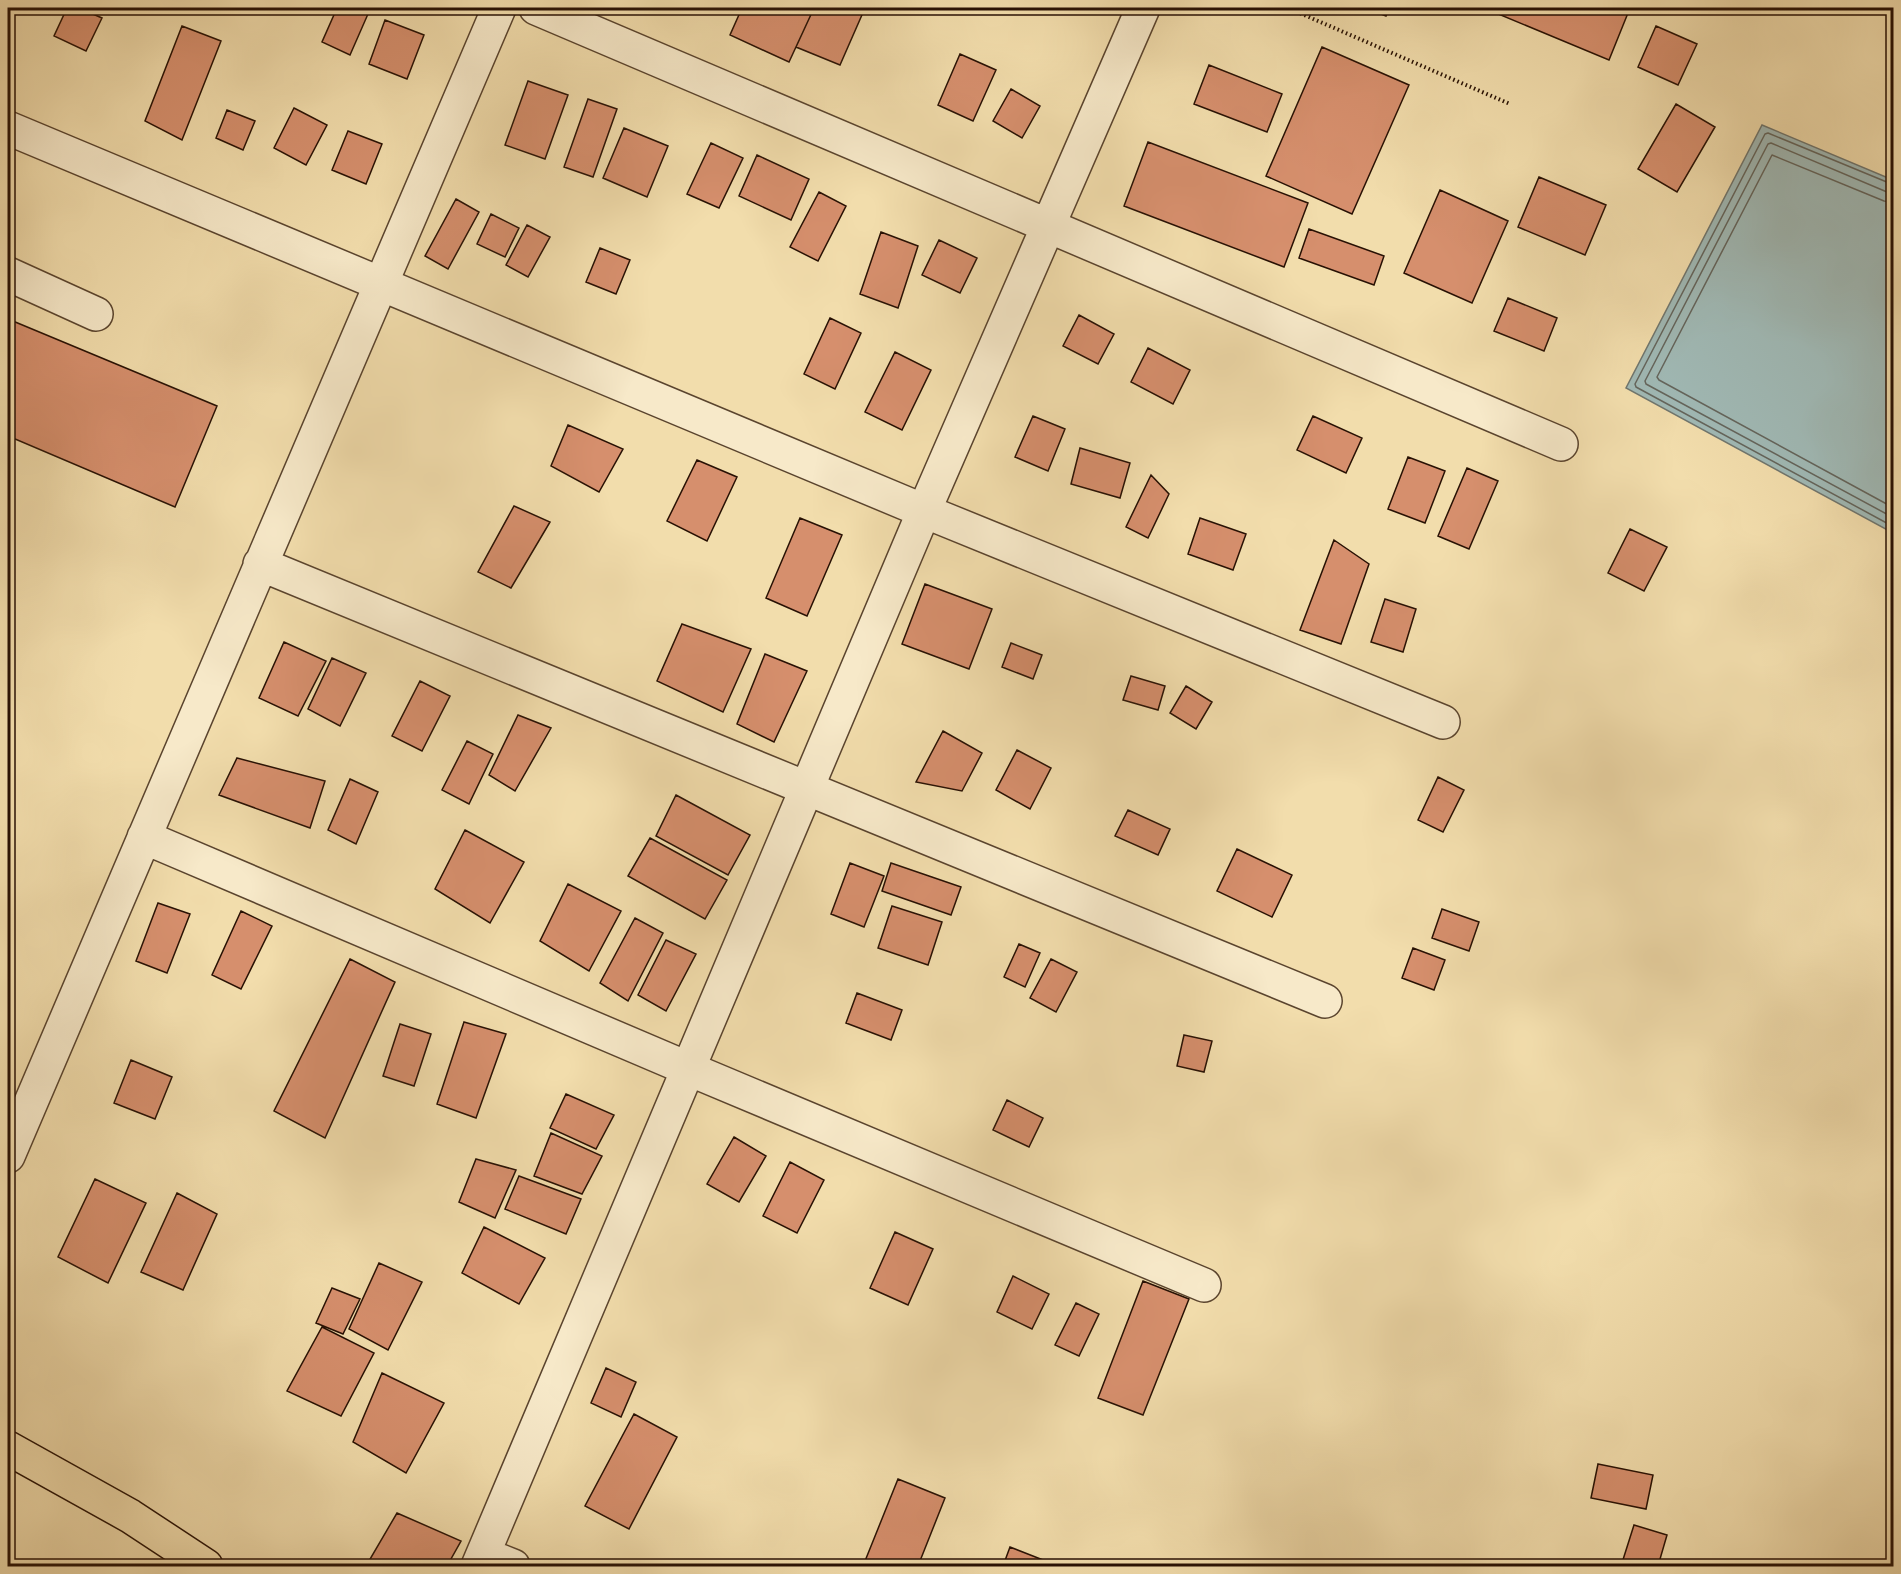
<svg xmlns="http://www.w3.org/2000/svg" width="1901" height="1574" font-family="'IM FELL DW Pica',serif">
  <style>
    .water { fill: #a0b9b5; stroke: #70766e; stroke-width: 1.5 }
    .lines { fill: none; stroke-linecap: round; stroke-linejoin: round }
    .shore { stroke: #64655c; stroke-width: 1.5 }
    .building { fill: #d68f6d; stroke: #281104; stroke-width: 1.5 }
    .minor-casing { stroke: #5a442e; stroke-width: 36 }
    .major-casing { stroke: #281104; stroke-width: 36 }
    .path { stroke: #281104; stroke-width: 4; stroke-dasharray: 1.5 3; stroke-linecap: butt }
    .minor { stroke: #f7e9c9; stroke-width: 33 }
    .major { stroke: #f2ddac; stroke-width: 33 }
  </style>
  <rect width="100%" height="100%" fill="#f2ddac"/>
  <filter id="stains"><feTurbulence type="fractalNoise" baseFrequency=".00333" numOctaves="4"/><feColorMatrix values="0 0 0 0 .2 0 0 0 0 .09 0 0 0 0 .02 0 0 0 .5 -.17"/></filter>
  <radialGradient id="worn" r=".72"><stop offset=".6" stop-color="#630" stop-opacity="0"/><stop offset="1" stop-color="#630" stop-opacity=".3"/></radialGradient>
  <path class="water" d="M1762 125 1893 180V533L1626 388Z"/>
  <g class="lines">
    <path class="shore" d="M1894 185 1768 133 1765 134 1635 384 1636 387 1894 527
      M1894 193 1887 192 1771 143 1768 144 1645 381 1646 384 1894 518
      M1894 202 1884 201 1772 155 1657 377 1659 380 1894 508"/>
  </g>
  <path class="building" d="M67 8H79L102 18 86 51 54 36Z
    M337 8H354L368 14 350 55 322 42Z
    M716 8H734L730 14Z
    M742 8H814L789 62 730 35Z
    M814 8H865L840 65 796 47Z
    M1366 8H1390L1386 16Z
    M1484 8H1630L1609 60Z
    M385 20 424 35 407 79 369 64Z
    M182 26 221 41 182 140 145 121Z
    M1656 26 1697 44 1678 85 1638 67Z
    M1322 47 1409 85 1352 214 1266 176Z
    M960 54 996 70 973 121 938 105Z
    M1209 65 1282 94 1267 132 1194 104Z
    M528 81 568 95 545 159 505 145Z
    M1011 89 1040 106 1022 138 993 121Z
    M588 99 617 109 593 177 564 167Z
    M1676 104 1715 127 1677 192 1638 169Z
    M294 108 327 125 306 165 274 148Z
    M227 110 255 121 243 150 216 138Z
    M624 128 668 146 647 197 603 178Z
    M348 131 382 144 366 184 332 170Z
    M1148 142 1308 203 1284 267 1124 206Z
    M711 143 743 158 719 208 687 194Z
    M757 155 809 179 791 220 739 196Z
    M1539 177 1606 205 1585 255 1518 227Z
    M1440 190 1508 221 1472 303 1404 273Z
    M819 192 846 206 818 261 790 247Z
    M456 199 479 212 448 269 425 256Z
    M491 214 519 228 505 257 477 244Z
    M527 225 550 237 528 277 506 265Z
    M1309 229 1384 256 1374 285 1299 258Z
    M881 232 918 246 898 308 860 294Z
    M939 240 977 258 960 293 922 275Z
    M600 248 630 260 616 294 586 282Z
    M1508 298 1557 318 1544 351 1494 331Z
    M1079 315 1114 334 1098 364 1063 346Z
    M830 318 861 333 835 389 804 374Z
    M8 319 217 406 175 507 8 436Z
    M1148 348 1190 370 1173 404 1131 382Z
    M895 352 931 370 902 430 865 412Z
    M1033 416 1065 429 1048 471 1015 457Z
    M1313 416 1362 438 1346 473 1297 450Z
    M568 425 623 449 599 492 551 466Z
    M1080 448 1130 463 1120 498 1071 484Z
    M1408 457 1445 471 1425 523 1388 509Z
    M697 460 737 477 707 541 667 521Z
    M1467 468 1498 481 1469 549 1438 536Z
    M1151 475 1169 494 1148 538 1126 527Z
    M514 506 550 522 511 588 478 572Z
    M800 518 842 535 807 616 766 598Z
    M1200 518 1246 534 1233 570 1188 554Z
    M1630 529 1667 547 1644 591 1608 573Z
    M1334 540 1369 564 1341 644 1300 630Z
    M925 584 992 609 969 669 902 644Z
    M1385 599 1416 609 1403 652 1371 642Z
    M682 624 751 649 723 712 657 681Z
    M284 642 326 661 298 716 259 698Z
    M1011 643 1042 655 1033 679 1002 667Z
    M765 654 807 671 774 742 737 724Z
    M332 658 366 673 340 726 308 709Z
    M1131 676 1165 686 1158 710 1123 700Z
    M420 681 450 696 422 751 392 736Z
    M1186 686 1212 702 1196 729 1170 713Z
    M518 715 551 728 515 791 489 775Z
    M943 731 982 753 962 791 916 782Z
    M467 741 493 754 469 804 442 790Z
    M1017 750 1051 768 1030 809 996 790Z
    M237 758 325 781 310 828 219 795Z
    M1438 777 1464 790 1443 832 1418 820Z
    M350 779 378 792 356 844 328 830Z
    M676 795 750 835 728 875 656 836Z
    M1128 810 1170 829 1158 855 1115 836Z
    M465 830 524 862 490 923 435 889Z
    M650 838 727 880 705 919 628 876Z
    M1237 849 1292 875 1272 917 1217 891Z
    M850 863 884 876 864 927 831 914Z
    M891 863 961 887 951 915 882 891Z
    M568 884 621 911 589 971 540 941Z
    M158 903 190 914 167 973 136 961Z
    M892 906 942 922 928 965 878 948Z
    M1442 909 1479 922 1469 951 1432 938Z
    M241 911 272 926 241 989 212 975Z
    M635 918 663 933 628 1001 600 983Z
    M666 940 696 954 666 1011 638 995Z
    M1019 944 1040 953 1025 987 1004 977Z
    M1413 948 1445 960 1434 990 1402 978Z
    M350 959 395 982 325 1138 274 1111Z
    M1051 959 1077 972 1056 1012 1030 998Z
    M857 993 902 1010 891 1040 846 1023Z
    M464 1022 506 1034 476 1118 437 1104Z
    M400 1024 431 1034 414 1086 383 1076Z
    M1184 1035 1212 1041 1204 1072 1177 1066Z
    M131 1060 172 1077 155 1119 114 1103Z
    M566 1094 614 1115 596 1149 550 1128Z
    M1007 1100 1043 1118 1029 1147 993 1130Z
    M551 1133 602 1156 582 1194 534 1176Z
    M734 1137 766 1156 739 1202 707 1184Z
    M476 1159 516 1170 495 1218 459 1202Z
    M790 1162 824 1180 797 1233 763 1216Z
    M519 1176 581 1199 566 1234 505 1209Z
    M95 1179 146 1203 108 1283 58 1257Z
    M177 1193 217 1214 183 1290 141 1272Z
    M484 1227 545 1258 519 1304 462 1273Z
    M895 1232 933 1249 908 1305 870 1288Z
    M379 1263 422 1282 388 1350 349 1329Z
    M1013 1276 1049 1294 1032 1329 997 1312Z
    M1143 1281 1189 1299 1143 1415 1098 1398Z
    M332 1288 360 1299 343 1334 316 1323Z
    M1076 1303 1099 1314 1079 1356 1055 1345Z
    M322 1327 374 1353 341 1416 287 1391Z
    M606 1368 636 1382 621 1417 591 1403Z
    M382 1373 444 1403 406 1473 353 1442Z
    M634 1414 677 1437 629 1529 585 1506Z
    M1598 1464 1653 1475 1646 1509 1591 1498Z
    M898 1479 945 1498 918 1566H863Z
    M397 1513 461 1541 447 1566H366Z
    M1634 1525 1667 1535 1658 1566H1621Z
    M1010 1547 1056 1565 1055 1566H1003Z"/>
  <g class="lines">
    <g class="minor-casing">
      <path id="minor" d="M536 8 1561 444
        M8 128 924 511 1443 722
        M8 274 96 314
        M260 564 1325 1001
        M144 837 689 1069 1204 1285
        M8 1156 499 8
        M485 1555 513 1566
        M478 1566 924 511 1143 8"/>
    </g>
    <g class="major-casing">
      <path id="major" d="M8 1448 130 1516 206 1566"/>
    </g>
    <path class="path" d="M1288 8 1510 104"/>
    <use href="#minor" class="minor"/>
    <use href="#major" class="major"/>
  </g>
  <rect width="1901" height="1574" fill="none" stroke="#f2ddac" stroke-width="30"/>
  <rect x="9" y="9" width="1883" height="1556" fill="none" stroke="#281104" stroke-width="3"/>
  <rect x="15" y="15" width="1871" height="1544" fill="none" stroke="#281104" stroke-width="1.5"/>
  <rect width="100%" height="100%" filter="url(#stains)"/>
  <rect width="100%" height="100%" fill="url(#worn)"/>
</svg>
